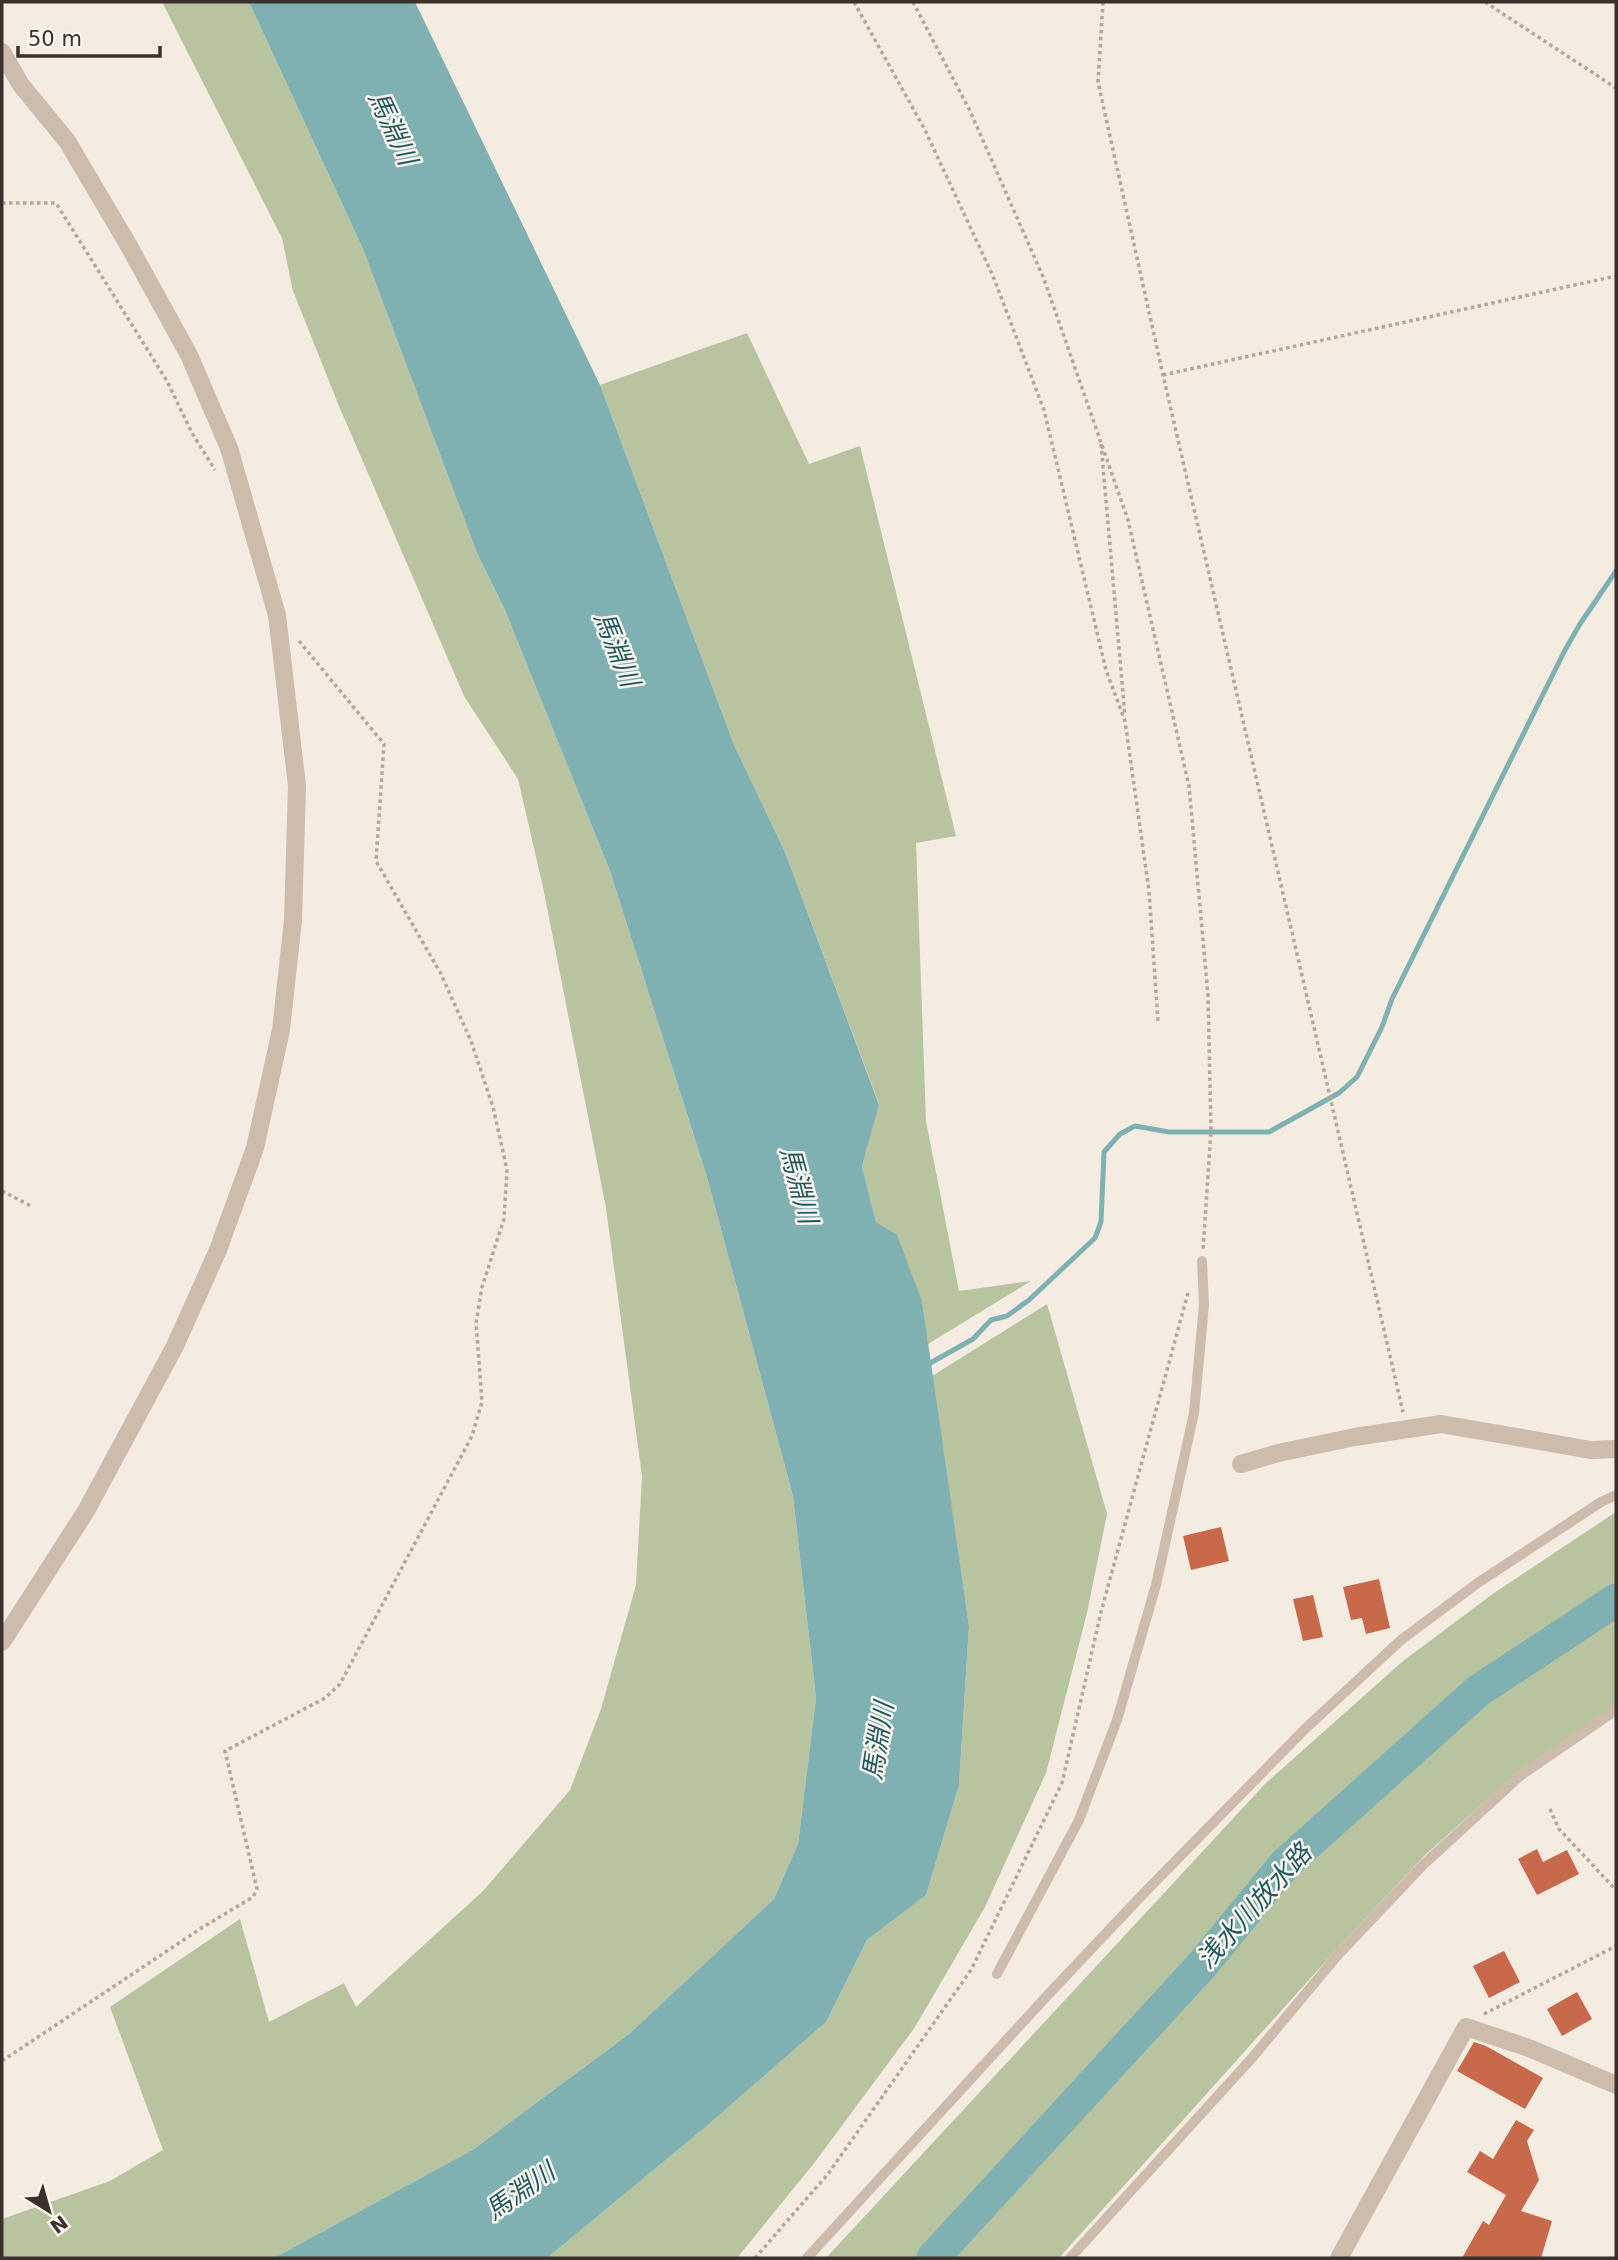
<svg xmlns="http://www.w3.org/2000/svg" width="1618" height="2260" font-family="'DejaVu Sans','Noto Sans JP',sans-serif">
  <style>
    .green { fill: #b8c4a0 }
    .water { fill: #7fb0b2 }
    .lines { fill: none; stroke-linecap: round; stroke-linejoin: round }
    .stream { stroke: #7fb0b2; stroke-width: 5 }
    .river { stroke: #7fb0b2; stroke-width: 33 }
    .building { fill: #c8694b }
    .path { stroke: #b9a596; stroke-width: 3.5; stroke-dasharray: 3.5 3.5; stroke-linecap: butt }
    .lane { stroke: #cdbbac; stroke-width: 10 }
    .street { stroke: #cdbbac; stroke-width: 18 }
    .labels { text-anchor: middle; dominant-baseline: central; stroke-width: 5; stroke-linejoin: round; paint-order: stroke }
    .water-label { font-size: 26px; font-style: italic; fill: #1f5a5e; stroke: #fbf5ee }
  </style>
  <rect width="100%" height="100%" fill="#f4ebe1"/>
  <path class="green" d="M162 2H249L363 249 477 553 505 610 610 871 707 1177 793 1496 816 1698 798 1844 774 1899 629 2034 474 2149 274 2258H2V2219L110 2181 163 2150 110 2007 240 1919 269 2022 344 1983 356 2007 483 1891 570 1790 601 1709 636 1585 642 1476 606 1208 543 887 518 779 464 696 339 406 293 291 282 238Z
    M747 333 809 464 860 446 956 836 916 843 926 1121 959 1291 1031 1281 928 1344 922 1301 876 1222 862 1166 879 1104 785 852 734 745 600 385Z
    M1047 1304 1107 1514 1087 1613 1046 1773 985 1907 915 2027 815 2162 737 2258H547L702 2130 826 2022 867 1940 926 1895 959 1785 969 1626 932 1376Z
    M1616 1512V1706L1519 1771 1424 1856 1334 1952 1059 2258H826L1265 1784 1403 1661 1494 1593Z"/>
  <path class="water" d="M249 2H415L600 385 734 745 785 852 879 1105 862 1166 876 1222 897 1235 922 1301 969 1626 959 1785 926 1895 867 1940 826 2022 702 2130 547 2258H274L474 2149 629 2034 774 1899 798 1844 816 1698 793 1496 707 1177 610 871 505 610 477 553 363 249Z"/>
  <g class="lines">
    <path class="stream" d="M925 1366 973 1339 991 1320 1007 1316 1029 1300 1095 1238 1101 1222 1104 1152 1120 1134 1135 1126 1169 1132H1269L1339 1093 1357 1077 1382 1027 1392 999 1565 650 1580 624 1616 571"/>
    <path class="river" d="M933 2258 1202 1965 1285 1864 1478 1691 1616 1600"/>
  </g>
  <path class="building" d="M1221 1527 1229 1561 1191 1570 1183 1536Z
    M1379 1579 1390 1628 1366 1634 1362 1618 1351 1620 1343 1587Z
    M1313 1595 1323 1637 1303 1641 1293 1599Z
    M1537 1849 1543 1862 1567 1850 1579 1874 1537 1895 1518 1859Z
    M1504 1951 1520 1982 1489 1998 1473 1966Z
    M1577 1992 1592 2019 1562 2036 1547 2009Z
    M1474 2042 1486 2046 1543 2078 1525 2109 1457 2071Z
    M1516 2120 1534 2130 1527 2141 1539 2180 1521 2211 1552 2221 1541 2258H1462L1483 2221 1489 2225 1506 2195 1467 2172 1480 2151 1493 2159Z"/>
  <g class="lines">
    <path class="path" d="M854 2 925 130 993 276 1044 410 1106 670 1125 721 1149 891 1158 1021
      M913 2 970 111 1044 279 1128 520 1189 786 1208 995 1211 1130 1203 1250
      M1103 2 1098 82 1163 375 1403 1412
      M1485 2 1616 88
      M2 203H56L167 381 192 433 215 470
      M1163 375 1616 276
      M1101 444 1125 716
      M2 1191 33 1207
      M1550 1809 1559 1829 1616 1890
      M1484 2014 1616 1946
      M2 2061 203 1927 253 1897 257 1889 225 1751 325 1698 340 1684 472 1436 482 1402 476 1323 482 1287 504 1219 507 1170 493 1107 471 1041 441 974 376 861 384 744 299 641
      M755 2258 828 2174 971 1970 1062 1783 1101 1612 1188 1293"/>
    <path class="lane" d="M997 1974 1079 1820 1117 1720 1156 1585 1194 1413 1204 1305 1202 1261
      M807 2258 1044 1999 1145 1892 1306 1728 1401 1640 1479 1582 1601 1502 1616 1495
      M1070 2258 1252 2058 1337 1956 1423 1865 1520 1776 1616 1710"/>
    <path class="street" d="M2 52 21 85 67 141 129 246 189 355 229 448 277 615 297 786 293 920 281 1030 255 1148 218 1250 175 1346 86 1511 2 1642
      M1241 1464 1278 1453 1355 1437 1441 1424 1591 1450 1616 1449
      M1339 2258 1466 2027 1529 2048 1616 2085"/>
  </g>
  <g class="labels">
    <g class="water-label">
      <text transform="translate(393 128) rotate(65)">馬淵川</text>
      <text transform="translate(617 649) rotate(68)">馬淵川</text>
      <text transform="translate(799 1185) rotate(75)">馬淵川</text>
      <text transform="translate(878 1741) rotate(-81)">馬淵川</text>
      <text transform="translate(1254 1906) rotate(-48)">浅水川放水路</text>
      <text transform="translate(520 2191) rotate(-35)">馬淵川</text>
    </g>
  </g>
  <rect width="1618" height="2260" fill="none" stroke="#3b302b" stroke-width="7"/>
  <g transform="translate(49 2211) rotate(143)" stroke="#fbf5ee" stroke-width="5" paint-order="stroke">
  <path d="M0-5L12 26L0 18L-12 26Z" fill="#3b302b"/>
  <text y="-10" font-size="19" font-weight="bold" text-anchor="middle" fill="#3b302b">N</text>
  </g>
  <path d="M18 46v10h142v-10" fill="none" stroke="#3b302b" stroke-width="3.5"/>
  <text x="28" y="46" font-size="21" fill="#3b302b" stroke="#fbf5ee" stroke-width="5" paint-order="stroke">50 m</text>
</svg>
